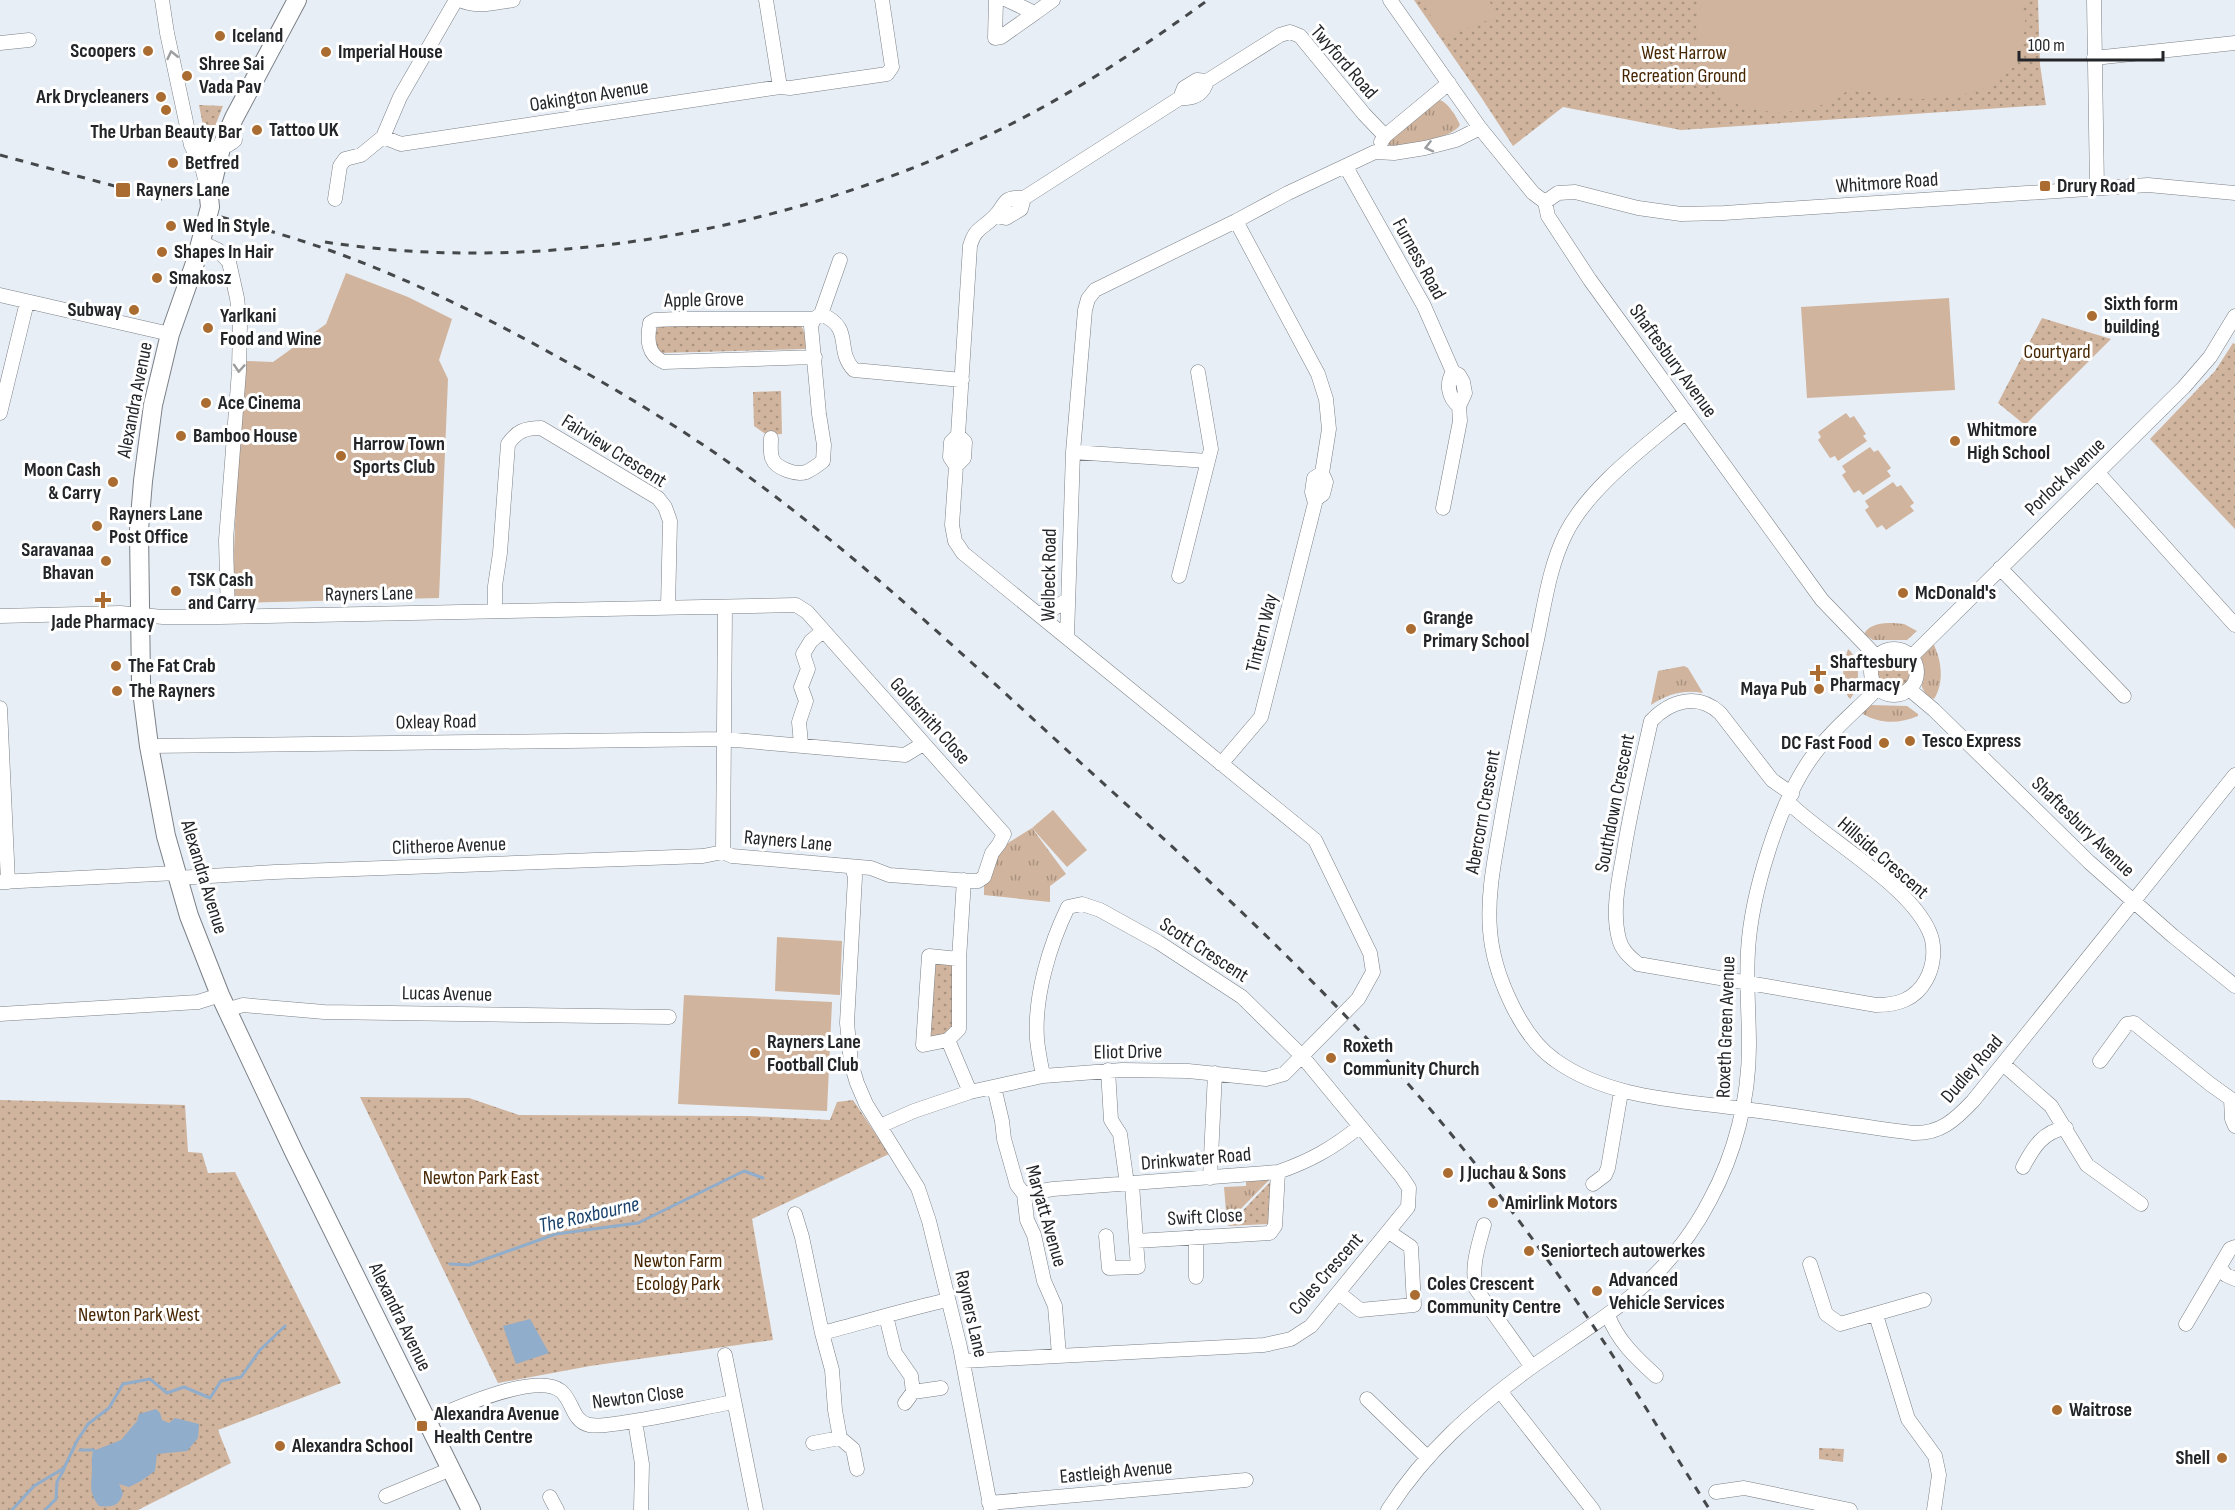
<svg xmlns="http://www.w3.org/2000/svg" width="2235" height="1510" font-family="'Sofia Sans Condensed',sans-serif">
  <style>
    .grass { fill: url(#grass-tufts) }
    .park { fill: url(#park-dots) }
    .pitch { fill: #d0b49d }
    .water { fill: #90adcc }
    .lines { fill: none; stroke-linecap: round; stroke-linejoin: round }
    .stream { stroke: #90adcc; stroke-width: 3 }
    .minor-casing { stroke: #7b8087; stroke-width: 15 }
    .major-casing { stroke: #7b8087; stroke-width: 20 }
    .minor { stroke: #fff; stroke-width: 14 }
    .major { stroke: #fff; stroke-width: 18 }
    .rail { stroke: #45484b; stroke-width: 3; stroke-dasharray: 8 8; stroke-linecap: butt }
    .oneway { stroke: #9c9d9e }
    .poi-dot { fill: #aa6c31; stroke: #fff; stroke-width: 2 }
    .labels { text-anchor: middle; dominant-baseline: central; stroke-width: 6; stroke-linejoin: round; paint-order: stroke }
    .poi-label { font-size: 20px; font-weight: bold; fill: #232528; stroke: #fff; text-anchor: start }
    .park-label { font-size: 20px; fill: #472602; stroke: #fff }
    .street-label { font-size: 20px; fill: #232528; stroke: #fff }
    .water-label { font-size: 21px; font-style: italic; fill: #18416b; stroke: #fff }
  </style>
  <defs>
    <pattern id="grass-tufts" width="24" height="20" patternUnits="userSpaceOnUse" patternTransform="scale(1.5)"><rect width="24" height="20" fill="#d0b49d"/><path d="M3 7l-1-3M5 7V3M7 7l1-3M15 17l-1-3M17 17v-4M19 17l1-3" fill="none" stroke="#a89280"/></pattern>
    <pattern id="park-dots" width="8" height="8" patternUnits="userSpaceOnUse" patternTransform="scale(1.5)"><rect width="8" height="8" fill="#d0b49d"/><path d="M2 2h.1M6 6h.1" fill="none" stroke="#a89280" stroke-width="1.8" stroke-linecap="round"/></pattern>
  </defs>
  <rect width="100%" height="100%" fill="#e8eef5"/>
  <path class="grass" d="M1440 100C1448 103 1457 117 1460 125 1453 138 1403 147 1389 145L1388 142 1436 101Z
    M1893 623 1904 624 1917 631 1907 640H1873L1864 634C1869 624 1882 623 1893 623Z
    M1931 645H1934C1942 662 1944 683 1934 699 1916 692 1919 669 1922 653Z
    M1848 649C1861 660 1861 686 1850 699 1839 686 1843 665 1848 649Z
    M1684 666 1688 668 1703 693C1684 689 1667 694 1651 705L1658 671Z
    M1869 705 1907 706 1918 714V716C1899 724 1880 724 1863 714L1861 712Z
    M1032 828 1066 874 1050 886V902L984 895V877L992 853Z
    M1273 1176 1227 1223 1224 1187 1246 1186V1177Z"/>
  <path class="park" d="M1414 0H2038L2040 65 2046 105 1681 130 1563 107 1513 146 1481 97Z
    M199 105 223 106 211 136H205Z
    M2042 318 2111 339 2025 425 1998 403Z
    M797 323 801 325 808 341 805 349 660 353C655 346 654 334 658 327Z
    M2233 343 2235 344V529L2150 439 2215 371Z
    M781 391 782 434 767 435 754 426 753 392Z
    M1878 673a16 16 0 1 1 32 0a16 16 0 1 1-32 0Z
    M929 964H959L953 1036 928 1039Z
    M360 1097 469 1098 519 1115 750 1116 830 1120 837 1102 853 1100 889 1154 752 1219 773 1340 590 1366 498 1383Z
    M0 1100 185 1105 188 1152 202 1153 208 1173 235 1172 341 1383 218 1430 231 1463 138 1510H0Z
    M1272 1180 1268 1224 1228 1226Z
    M1819 1448 1844 1449 1843 1462 1819 1459Z"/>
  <path class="pitch" d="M1424 0H1489L1497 17 1440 38Z
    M1703 0H2021C2023 8 2026 19 2025 27 2024 37 2019 54 2015 63 1993 104 1891 108 1857 85 1844 93 1831 102 1816 107 1783 117 1731 113 1709 84 1705 78 1704 70 1702 63 1695 42 1693 21 1703 0Z
    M346 273 408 297 452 319 439 360 448 379 439 598 232 603 239 423 246 361 273 362 326 324Z
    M1949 298 1955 390 1807 398 1801 307Z
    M1846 413 1850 418 1854 416 1866 434 1863 436 1867 441 1838 461 1835 456 1830 458 1818 440 1821 437 1818 432Z
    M1870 447 1874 452 1878 450 1891 468 1887 471 1891 476 1863 495 1859 490 1854 493 1842 475 1846 472 1842 466Z
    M1893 482 1897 487 1901 485 1914 503 1910 506 1914 511 1886 530 1882 525 1877 528 1865 510 1869 507 1865 501Z
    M1053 810 1087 850 1067 867 1032 828Z
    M777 937 842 941 840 995 775 991Z
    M684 995 832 1002 827 1111 678 1104Z"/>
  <path class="water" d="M530 1319 549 1353 516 1364 503 1326Z
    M156 1409 160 1413 162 1420 169 1423 175 1418 199 1424 198 1438 187 1451 157 1454 155 1471 141 1481 129 1487 119 1484 123 1493C119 1507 112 1507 99 1506 89 1493 91 1487 92 1472 92 1464 91 1459 93 1451L121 1440 137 1421 139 1414Z"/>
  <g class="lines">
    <path class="stream" d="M450 1264 469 1265 556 1234 638 1223 744 1171 763 1178
      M80 1450H94
      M12 1510 34 1486 64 1468 77 1441 88 1424 109 1408 123 1384 150 1379 167 1393 184 1387 210 1398 221 1381 241 1377 260 1350 285 1326
      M45 1510 56 1499 57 1482 64 1469"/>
    <g class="minor-casing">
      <path id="minor" d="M162 0 167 33 191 145 202 167 209 195
        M460 0C476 8 495 3 513 0
        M766 0 780 87
        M996 0 995 38 1001 37 1035 13
        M1007 0 1035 13 1053 0
        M1390 0 1480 128 1533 193 1545 202 1548 216 1590 280 1822 600 1877 657
        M2094 0 2097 188
        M0 43 29 40
        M2094 58 2235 43
        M1180 98 1184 88 1197 80 1207 81 1280 35 1290 32 1300 36 1364 114 1385 136
        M192 135C195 138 198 144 202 146 212 152 228 147 235 140
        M383 137 400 97 456 0
        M1381 142 1385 136 1449 83
        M1346 167 1424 306 1453 372 1459 375 1463 382 1465 393 1459 406 1460 421 1443 508
        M335 199 340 166 345 159 361 155 383 137 401 144 780 87 790 88 887 74 892 67 882 0
        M1545 202 1558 193 1575 192 1638 208 1681 214 1724 213 2148 185 2235 193
        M996 216 1006 218 1021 209 1024 198
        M1236 221 1318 374 1326 399 1329 429 1322 473 1326 482 1323 494 1315 500
        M201 242 218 250 229 262 237 298 240 324 239 371 226 540 228 617
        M0 295 170 334
        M821 314 840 260
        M814 319H678L655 320 650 323C647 339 647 355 664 362L815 357
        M1453 372C1446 383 1448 398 1459 406
        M1686 412C1646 446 1590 486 1566 533 1548 569 1544 610 1535 649 1523 706 1511 764 1501 822 1495 858 1487 893 1490 930 1493 972 1520 1036 1555 1060 1609 1099 1680 1100 1744 1109 1800 1116 1856 1126 1913 1133 1940 1134 1955 1120 1973 1101L2235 775
        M0 413 27 302
        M771 438C771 444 770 452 772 458 776 469 796 475 806 472 813 469 818 465 823 461L824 445 819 414 811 326 814 319 821 314C855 329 834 349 854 370L962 380
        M1073 452 1208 461
        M956 466 964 458 965 442 958 435
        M2098 473 2235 625
        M2000 568 2124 696
        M1179 576 1211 449 1198 372
        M495 610V586L500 553 508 444C517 431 525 428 541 428L658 498 665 507 670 521 668 607
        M1038 614 1053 609 1067 600
        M0 616 120 613 163 617H220L796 605 807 612 1004 834 999 844 992 853 984 877 978 881H971L889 875 871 868 732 856 723 852 725 607
        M1067 636 1073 452 1085 310 1088 299 1095 290 1236 221 1288 193 1375 152 1394 153 1425 148 1456 140 1480 128
        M1871 672a23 23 0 1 1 46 0a23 23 0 1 1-46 0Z
        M1911 657 2184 387 2210 357 2235 316
        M1909 689 1934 710 2089 862 2173 936 2235 986
        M0 708 8 882
        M801 744 799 722 806 701 801 687 808 669 803 654 811 641 823 631
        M149 746 724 739 905 755 923 744
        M1221 764 1261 717 1315 503 1312 492 1314 478 1322 473
        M1788 802C1827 840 1908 884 1929 931 1936 946 1934 966 1926 980 1915 1000 1897 1005 1876 1005L1638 964C1630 957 1622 951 1619 939 1612 913 1618 883 1623 857 1630 811 1641 766 1651 721 1671 700 1698 693 1720 713L1772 780 1792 794
        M852 867 855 877 847 1023 851 1063 857 1083 866 1104 918 1188 929 1221 960 1347 991 1510
        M177 878 275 872 703 856 723 852
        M0 882 176 873
        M226 1010 243 1005 324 1012 669 1017
        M0 1014 198 1002 220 995
        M948 1040 959 1029V959L964 880
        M948 1040 923 1045 929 956 959 959
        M948 1040 970 1092
        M2100 1061 2127 1024 2134 1023 2210 1084 2231 1099 2232 1119 2235 1126
        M2003 1064 2051 1106 2087 1165 2141 1204
        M1108 1070 1111 1120 1120 1134 1127 1184
        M994 1087 1002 1121 1004 1139 1017 1185 1024 1194 1027 1220 1034 1235 1044 1281 1055 1306 1059 1355
        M880 1126 914 1111 970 1092 1043 1076 1122 1070 1188 1071 1266 1079 1284 1074 1358 999 1373 972 1370 953 1315 840 963 553 955 541 952 525 956 466 950 457 951 442 958 435 970 246C975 228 982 229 994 217 1006 206 1001 196 1024 198L1180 98C1194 99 1203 95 1207 81
        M2023 1167C2033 1148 2043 1131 2066 1128
        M1210 1178 1215 1073
        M1132 1184 1136 1241 1270 1233 1275 1226 1278 1172
        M1593 1184 1605 1175 1608 1168 1621 1092
        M1024 1194 1053 1189 1278 1172C1310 1161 1333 1148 1359 1127
        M795 1214 802 1237 822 1333C865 1322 906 1309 948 1300
        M1484 1225C1478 1247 1471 1266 1476 1289L1532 1367
        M1106 1236 1109 1268 1138 1267 1136 1241
        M1196 1237V1277
        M1810 1264 1826 1314 1840 1324 1924 1300
        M2220 1268 2226 1275 2235 1279
        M1339 1293 1360 1310 1414 1305 1411 1247 1389 1232
        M1608 1315C1617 1340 1636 1358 1656 1376
        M1876 1315 1908 1419 1935 1456 1939 1475 1934 1510
        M886 1316 895 1353 911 1376 913 1392
        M2186 1324 2230 1249 2235 1247
        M725 1355 756 1510
        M963 1361 1264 1345 1291 1339 1311 1326 1408 1207 1409 1188 1401 1176 1302 1056 1242 997 1158 942 1100 910 1082 904 1068 907C1050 944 1034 996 1037 1039 1038 1051 1041 1064 1043 1076
        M1500 1391 1593 1510
        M1367 1399 1427 1457
        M905 1403 913 1392 941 1388
        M426 1421C452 1410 536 1371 561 1391 573 1401 572 1421 589 1425 600 1427 611 1424 621 1423 659 1418 696 1409 733 1402
        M635 1421 642 1464 641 1510
        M840 1438 853 1449 857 1469
        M813 1443 840 1438 835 1410 832 1370 822 1333
        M1716 1492 1744 1488 1850 1510
        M386 1496 451 1469
        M550 1497 557 1510
        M989 1503 1246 1480
        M1388 1510C1425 1452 1474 1409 1529 1369 1603 1316 1666 1285 1710 1200 1735 1154 1749 1099 1749 1046 1749 1014 1746 983 1748 951 1751 895 1779 802 1812 757 1828 734 1851 715 1871 695L1876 687"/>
    </g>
    <g class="major-casing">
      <path id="major" d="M297 0 234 118 221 148 209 197 210 207 195 263 170 334 153 405 143 481 139 530 141 683 149 746 166 836 189 916 220 995 294 1152 471 1510"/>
    </g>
    <use href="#minor" class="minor"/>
    <use href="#major" class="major"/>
    <path class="rail" d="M0 155 166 200
      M221 217C260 228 299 239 337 253 413 281 486 317 556 356 636 400 713 448 785 504 889 584 985 675 1082 764 1216 886 1350 1009 1465 1151 1518 1217 1567 1285 1613 1356 1646 1407 1677 1459 1710 1510
      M325 242C544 276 793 229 991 134 1068 97 1139 50 1208 0"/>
  </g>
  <defs><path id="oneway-chevron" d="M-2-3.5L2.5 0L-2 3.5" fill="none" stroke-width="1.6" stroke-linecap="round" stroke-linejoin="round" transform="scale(1.5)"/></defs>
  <g class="oneway">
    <use href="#oneway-chevron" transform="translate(172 55) rotate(-103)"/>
    <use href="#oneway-chevron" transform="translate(1429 147) rotate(166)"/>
    <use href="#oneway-chevron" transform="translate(239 368) rotate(94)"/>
  </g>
  <g class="poi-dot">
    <circle cx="220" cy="36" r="6"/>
    <circle cx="148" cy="51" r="6"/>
    <circle cx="326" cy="52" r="6"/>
    <circle cx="187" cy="76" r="6"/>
    <circle cx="161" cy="97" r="6"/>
    <circle cx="166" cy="110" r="6"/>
    <circle cx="257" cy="130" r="6"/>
    <circle cx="173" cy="163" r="6"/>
    <rect x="2039" y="180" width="12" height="12" rx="3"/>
    <rect x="115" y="182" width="16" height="16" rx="3"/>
    <circle cx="171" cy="226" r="6"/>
    <circle cx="162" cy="252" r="6"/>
    <circle cx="157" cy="278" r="6"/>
    <circle cx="134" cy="310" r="6"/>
    <circle cx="2092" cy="316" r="6"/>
    <circle cx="208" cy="328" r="6"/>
    <circle cx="206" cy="403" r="6"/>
    <circle cx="181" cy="436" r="6"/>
    <circle cx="1955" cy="441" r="6"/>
    <circle cx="341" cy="456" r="6"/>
    <circle cx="113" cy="482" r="6"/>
    <circle cx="97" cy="526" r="6"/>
    <circle cx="106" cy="561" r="6"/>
    <circle cx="176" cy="591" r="6"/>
    <circle cx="1903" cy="593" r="6"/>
    <path d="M100 591h6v6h6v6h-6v6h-6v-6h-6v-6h6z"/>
    <circle cx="1411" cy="629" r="6"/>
    <circle cx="116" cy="666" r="6"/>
    <path d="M1815 664h6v6h6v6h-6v6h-6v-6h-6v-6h6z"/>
    <circle cx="1819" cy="689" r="6"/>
    <circle cx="117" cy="691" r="6"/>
    <circle cx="1910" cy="741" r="6"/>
    <circle cx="1884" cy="743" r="6"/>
    <circle cx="755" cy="1053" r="6"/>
    <circle cx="1331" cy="1058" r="6"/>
    <circle cx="1448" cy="1173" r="6"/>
    <circle cx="1493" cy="1203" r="6"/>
    <circle cx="1529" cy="1251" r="6"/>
    <circle cx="1597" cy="1291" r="6"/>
    <circle cx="1415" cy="1295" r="6"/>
    <circle cx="2057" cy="1410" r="6"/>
    <rect x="416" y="1420" width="12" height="12" rx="3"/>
    <circle cx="280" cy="1446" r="6"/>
    <circle cx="2222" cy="1458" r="6"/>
  </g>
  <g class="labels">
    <g class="poi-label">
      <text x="232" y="36">Iceland</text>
      <text x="136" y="51" text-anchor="end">Scoopers</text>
      <text x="338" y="52">Imperial House</text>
      <text x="199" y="64">Shree Sai<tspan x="199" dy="23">Vada Pav</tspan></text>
      <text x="149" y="97" text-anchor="end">Ark Drycleaners</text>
      <text x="269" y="130">Tattoo UK</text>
      <text x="166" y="132" text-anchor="middle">The Urban Beauty Bar</text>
      <text x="185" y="163">Betfred</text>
      <text x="2057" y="186">Drury Road</text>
      <text x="136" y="190">Rayners Lane</text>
      <text x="183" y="226">Wed In Style</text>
      <text x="174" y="252">Shapes In Hair</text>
      <text x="169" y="278">Smakosz</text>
      <text x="2104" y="304">Sixth form<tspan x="2104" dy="23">building</tspan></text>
      <text x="122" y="310" text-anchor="end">Subway</text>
      <text x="220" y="316">Yarlkani<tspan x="220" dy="23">Food and Wine</tspan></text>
      <text x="218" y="403">Ace Cinema</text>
      <text x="1967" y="430">Whitmore<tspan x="1967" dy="23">High School</tspan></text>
      <text x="193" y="436">Bamboo House</text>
      <text x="353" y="444">Harrow Town<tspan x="353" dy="23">Sports Club</tspan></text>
      <text x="101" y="470" text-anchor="end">Moon Cash<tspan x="101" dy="23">&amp; Carry</tspan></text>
      <text x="109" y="514">Rayners Lane<tspan x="109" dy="23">Post Office</tspan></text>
      <text x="94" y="550" text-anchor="end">Saravanaa<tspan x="94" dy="23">Bhavan</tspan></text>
      <text x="188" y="580">TSK Cash<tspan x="188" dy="23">and Carry</tspan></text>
      <text x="1915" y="593">McDonald's</text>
      <text x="1423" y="618">Grange<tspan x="1423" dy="23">Primary School</tspan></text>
      <text x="103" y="622" text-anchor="middle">Jade Pharmacy</text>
      <text x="1830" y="662">Shaftesbury<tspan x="1830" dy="23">Pharmacy</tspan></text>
      <text x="128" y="666">The Fat Crab</text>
      <text x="1807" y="689" text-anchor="end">Maya Pub</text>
      <text x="129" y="691">The Rayners</text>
      <text x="1922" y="741">Tesco Express</text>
      <text x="1872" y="743" text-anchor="end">DC Fast Food</text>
      <text x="767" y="1042">Rayners Lane<tspan x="767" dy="23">Football Club</tspan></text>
      <text x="1343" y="1046">Roxeth<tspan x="1343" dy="23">Community Church</tspan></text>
      <text x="1460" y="1173">J Juchau &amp; Sons</text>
      <text x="1505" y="1203">Amirlink Motors</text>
      <text x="1541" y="1251">Seniortech autowerkes</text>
      <text x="1609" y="1280">Advanced<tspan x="1609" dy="23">Vehicle Services</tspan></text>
      <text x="1427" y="1284">Coles Crescent<tspan x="1427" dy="23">Community Centre</tspan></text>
      <text x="2069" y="1410">Waitrose</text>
      <text x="434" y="1414">Alexandra Avenue<tspan x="434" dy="23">Health Centre</tspan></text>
      <text x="292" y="1446">Alexandra School</text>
      <text x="2210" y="1458" text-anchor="end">Shell</text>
    </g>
    <g class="park-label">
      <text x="1684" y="53">West Harrow<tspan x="1684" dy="23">Recreation Ground</tspan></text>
      <text x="2057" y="352">Courtyard</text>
      <text x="481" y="1178">Newton Park East</text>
      <text x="678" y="1261">Newton Farm<tspan x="678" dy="23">Ecology Park</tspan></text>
      <text x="139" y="1315">Newton Park West</text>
    </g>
    <g class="street-label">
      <text transform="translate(1344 62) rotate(49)">Twyford Road</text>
      <text transform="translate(589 96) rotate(-9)">Oakington Avenue</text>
      <text transform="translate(1887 183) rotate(-4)">Whitmore Road</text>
      <text transform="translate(1419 259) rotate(61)">Furness Road</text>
      <text transform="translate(704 300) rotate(-1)">Apple Grove</text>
      <text transform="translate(1673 361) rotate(54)">Shaftesbury Avenue</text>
      <text transform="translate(135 400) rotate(-79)">Alexandra Avenue</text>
      <text transform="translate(614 451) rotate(32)">Fairview Crescent</text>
      <text transform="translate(2065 477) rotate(-44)">Porlock Avenue</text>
      <text transform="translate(1049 575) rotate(-89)">Welbeck Road</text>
      <text transform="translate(369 594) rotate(-1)">Rayners Lane</text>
      <text transform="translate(1262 633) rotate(-76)">Tintern Way</text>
      <text transform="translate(930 721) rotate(48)">Goldsmith Close</text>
      <text transform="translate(436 722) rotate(-1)">Oxleay Road</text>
      <text transform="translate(1615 803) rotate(-79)">Southdown Crescent</text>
      <text transform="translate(1483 812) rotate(-80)">Abercorn Crescent</text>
      <text transform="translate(2083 827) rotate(44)">Shaftesbury Avenue</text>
      <text transform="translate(788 841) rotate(5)">Rayners Lane</text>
      <text transform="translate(449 846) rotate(-2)">Clitheroe Avenue</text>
      <text transform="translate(1883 858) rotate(41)">Hillside Crescent</text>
      <text transform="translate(204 877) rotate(73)">Alexandra Avenue</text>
      <text transform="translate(1204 950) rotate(33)">Scott Crescent</text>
      <text transform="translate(447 994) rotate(1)">Lucas Avenue</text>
      <text transform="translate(1726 1027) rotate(-88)">Roxeth Green Avenue</text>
      <text transform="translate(1128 1052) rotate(-1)">Eliot Drive</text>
      <text transform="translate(1972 1069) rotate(-49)">Dudley Road</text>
      <text transform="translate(1196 1159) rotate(-5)">Drinkwater Road</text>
      <text transform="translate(1046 1216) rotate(74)">Maryatt Avenue</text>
      <text transform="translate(1205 1217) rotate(-3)">Swift Close</text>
      <text transform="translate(1326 1274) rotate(-49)">Coles Crescent</text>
      <text transform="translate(971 1314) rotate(77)">Rayners Lane</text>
      <text transform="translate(400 1317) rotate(64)">Alexandra Avenue</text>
      <text transform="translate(638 1397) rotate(-7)">Newton Close</text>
      <text transform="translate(1116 1472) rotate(-5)">Eastleigh Avenue</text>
    </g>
    <g class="water-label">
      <text transform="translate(589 1215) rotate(-13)">The Roxbourne</text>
    </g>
  </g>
  <path d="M2019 51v9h144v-9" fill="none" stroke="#232528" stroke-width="3"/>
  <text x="2028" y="51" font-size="18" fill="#232528" stroke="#ffffff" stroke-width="4.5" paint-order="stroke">100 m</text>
</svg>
